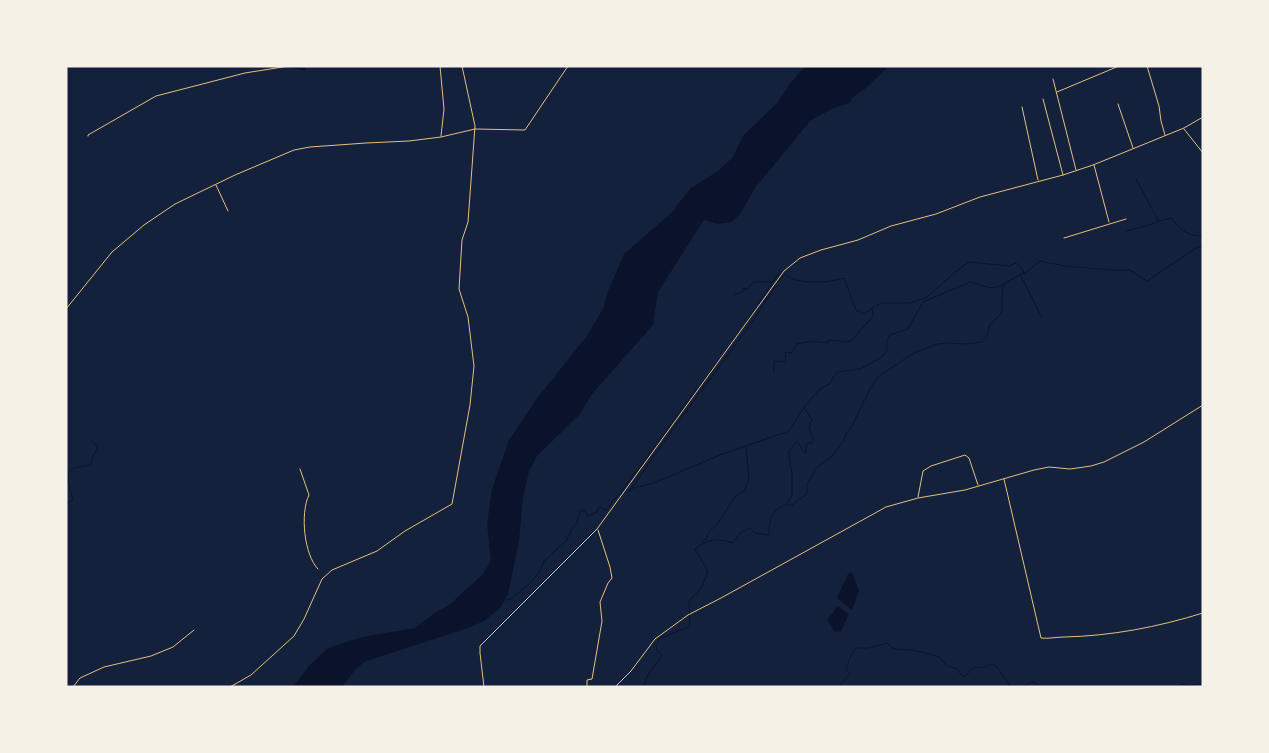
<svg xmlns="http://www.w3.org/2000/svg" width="1269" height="753" font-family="Commissioner,sans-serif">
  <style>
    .water { fill: #0b132b }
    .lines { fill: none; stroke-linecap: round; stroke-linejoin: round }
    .stream { stroke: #0b132b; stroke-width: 1 }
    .canal { stroke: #0b132b; stroke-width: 3 }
    .minor { stroke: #e5c07b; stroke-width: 1 }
  </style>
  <rect width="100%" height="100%" fill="#14213d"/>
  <path class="water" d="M805 66H889L866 88 853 97 850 103 834 108 811 120 755 188 740 214 731 222 717 224 704 220 658 292 653 325 592 394 579 415 537 456 529 471 523 498 519 541 508 594 500 608 484 621 468 628 364 662 355 670 342 687H293L309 666 328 648 362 637 415 628 436 612 449 605 482 575 491 561 487 524 492 489 509 440 535 401 586 337 603 309 608 291 624 254 670 214 691 188 718 171 733 157 743 136 777 103 789 85Z
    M852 572 859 591 852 610 837 598 848 574Z
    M838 606 849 614 841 631 835 632 827 620Z"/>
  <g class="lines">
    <path class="stream" d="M1136 179 1158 220
      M1126 231 1146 226 1159 221 1171 218C1180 229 1188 237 1203 236
      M784 274C797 285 828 283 844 278L856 310 864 314 871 309
      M1020 274 1041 316
      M734 295 744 291V288L747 289 754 282H771
      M746 323 776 277 781 271
      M774 372V361L786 362 785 352 791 353 797 344 812 341 828 343 829 340 850 342 873 316 872 308 881 303H910L927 297 954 273 969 262 1009 266 1016 263 1022 269 1024 273
      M864 401 870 389 879 376 912 354 937 344 948 343 967 344 982 342 987 336 990 325 1002 312V291L1004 285
      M621 492 718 361
      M627 492 633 488 654 483 720 455 780 434 787 433 804 408
      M629 492 676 425 751 324 779 280 785 274
      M66 504 73 500 68 480 69 471 74 468 91 465 93 456 98 448 92 441
      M786 505H792L807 494V483L813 475 815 469 832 456 844 441 846 434 853 424 864 401
      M702 542 707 538 708 533 718 523 735 497 745 490 749 480 746 446
      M505 600 511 599 531 582 540 571 544 561 566 541 572 529 577 523 580 511 585 510 588 516 597 512 599 507 606 510 620 493
      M644 687C645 674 656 666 662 655L657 651 656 645 659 642 658 639 690 626 689 601 702 587 708 571 695 549C706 539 719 538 733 543L739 534 750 528 755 533 769 535C769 521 771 509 786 505L792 495V473L789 459V451L797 441 805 454 807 443H812L814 441 809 427 812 420 804 407 820 389 830 384 833 377 838 372 860 369 882 357 887 350V339L890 335 908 329 923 302 970 282 991 288 998 287 1023 273 1024 274 1040 261 1065 266 1111 270H1130L1147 281 1196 248 1203 246
      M838 687 851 673 846 671C846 666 853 651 856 648H868L887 643C895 653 905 648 916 651 924 652 932 655 939 657L947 666 958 669 961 675 964 677 974 667 983 668 991 664 996 666 1010 686 1014 687
      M1022 687 1031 682H1035L1040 687
      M1177 687 1183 684 1189 686 1203 683"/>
    <path class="canal" d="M289 66 304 69"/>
    <path class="minor" d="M440 66 444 109 441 136
      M1147 66 1159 106 1161 121 1165 135
      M1053 79 1076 170
      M1057 92 1119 66
      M1043 99 1063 175
      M1118 104 1133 148
      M1022 107 1038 180
      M1184 129 1203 153
      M88 136V135L156 96 245 73 289 66
      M1094 165 1109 222
      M216 185 228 211
      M1064 238 1126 219
      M66 309 112 252 144 225 175 204 235 175 294 150 310 147 366 143 409 141 441 137 475 129 525 130 568 66
      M300 469 309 495C300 513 304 555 318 569
      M1004 479 1041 638C1048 639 1056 637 1064 637 1111 636 1158 627 1203 613
      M918 497 923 471 931 466 965 455 969 458 978 485
      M73 687 80 678 104 667 151 656 173 647 194 630
      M230 687 251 675 294 636 304 619 322 579 332 570 377 551 405 531 452 504 470 405 474 366 468 317 459 289 462 240 468 222 475 126 462 66
      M484 687 480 653V646L597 529 784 271 800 258 821 250 858 240 891 226 936 214 980 197 1063 175 1093 165 1184 128 1203 117
      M587 687V680L592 679 602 621 600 602 608 583 612 578 610 567 598 530
      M615 687 631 671 655 639 688 615 721 598 886 507 918 498 965 490 1034 470 1049 467 1070 469 1091 466 1104 462 1144 442 1203 405"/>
  </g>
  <rect width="1269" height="753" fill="none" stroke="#f6f1e7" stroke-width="135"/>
</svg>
